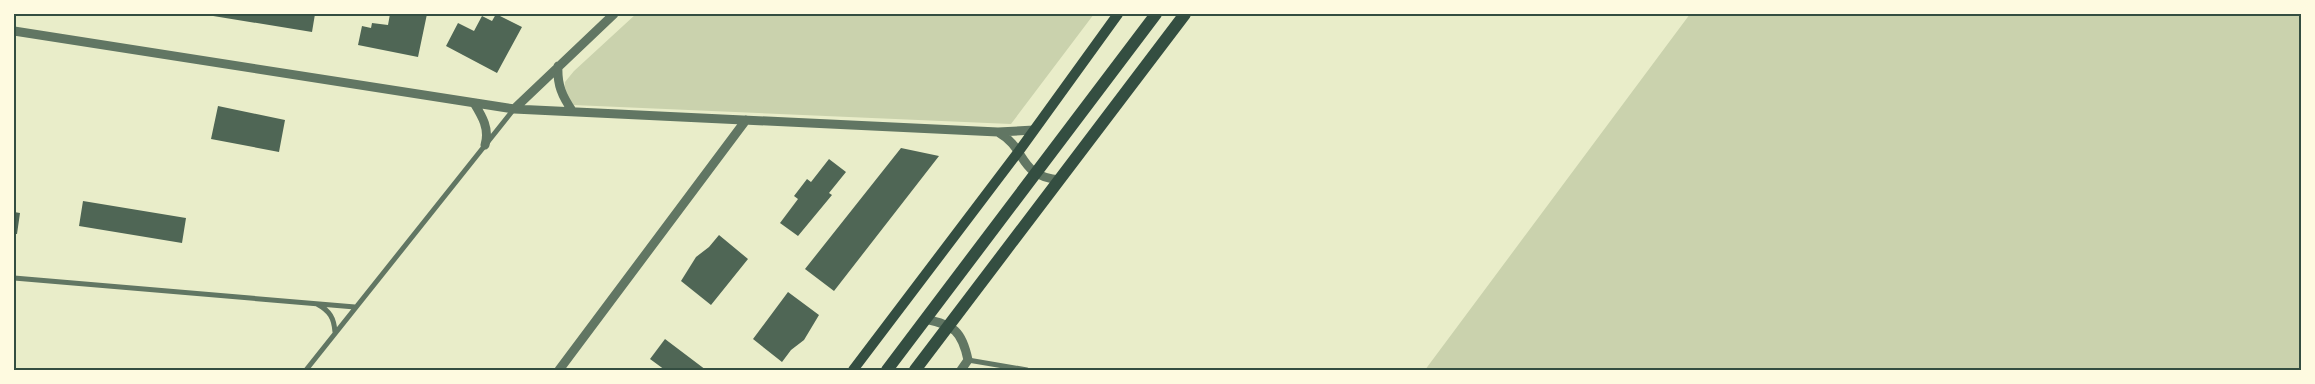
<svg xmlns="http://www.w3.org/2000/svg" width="2315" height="384" font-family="Poppins,sans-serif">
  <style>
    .green { fill: #cad2ad }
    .building { fill: #4f6655 }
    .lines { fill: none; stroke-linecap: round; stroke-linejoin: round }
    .minor { stroke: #617663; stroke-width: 5 }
    .tertiary { stroke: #617663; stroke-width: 9 }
    .secondary { stroke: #344e41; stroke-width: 10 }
    .primary { stroke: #344e41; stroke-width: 12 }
    .neatline { fill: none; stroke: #344e41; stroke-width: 2 }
  </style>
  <rect width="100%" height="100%" fill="#e9edc9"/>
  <path class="green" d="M636 14H1094L1011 124 573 105 564 93 565 82 574 71Z
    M1690 14H2301V370H1425Z"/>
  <path class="building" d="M201 14H315L312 32Z
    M390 14H427L418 57 358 45 362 26 371 28 372 23 388 25Z
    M496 14 522 27 497 73 446 46 458 23 474 31 482 16 492 21Z
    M218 106 285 120 279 152 211 139Z
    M901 148 939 156 834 291 805 269Z
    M829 159 846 172 829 193 832 195 798 236 780 223 798 199 794 196 807 179 811 182Z
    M83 201 186 218 182 243 79 226Z
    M14 212 20 213 17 234H14Z
    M719 235 748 259 711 305 681 281 696 257 709 247Z
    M788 292 819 315 804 340 791 350 782 362 753 339Z
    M665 339 706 370H665L650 359Z"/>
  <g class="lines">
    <path class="minor" d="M14 278 355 307
      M317 304C330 311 334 318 335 332
      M968 360 1027 370
      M306 370 514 109"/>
    <path class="tertiary" d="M14 31 514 109 998 132 1034 130
      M558 66C557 85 562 96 573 112
      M474 103C482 116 490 129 485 145
      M514 109 614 14
      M998 132C1028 149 1017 176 1060 180
      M925 319C954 325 962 331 968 360L961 370
      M559 370 746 120"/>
    <path class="secondary" d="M853 370 1019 151 1118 14"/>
    <path class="primary" d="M887 370 1156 14
      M915 370 1185 14"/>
  </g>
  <rect width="2315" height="384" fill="none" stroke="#fefae0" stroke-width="30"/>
  <rect x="15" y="15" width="2285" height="354" class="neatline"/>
</svg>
